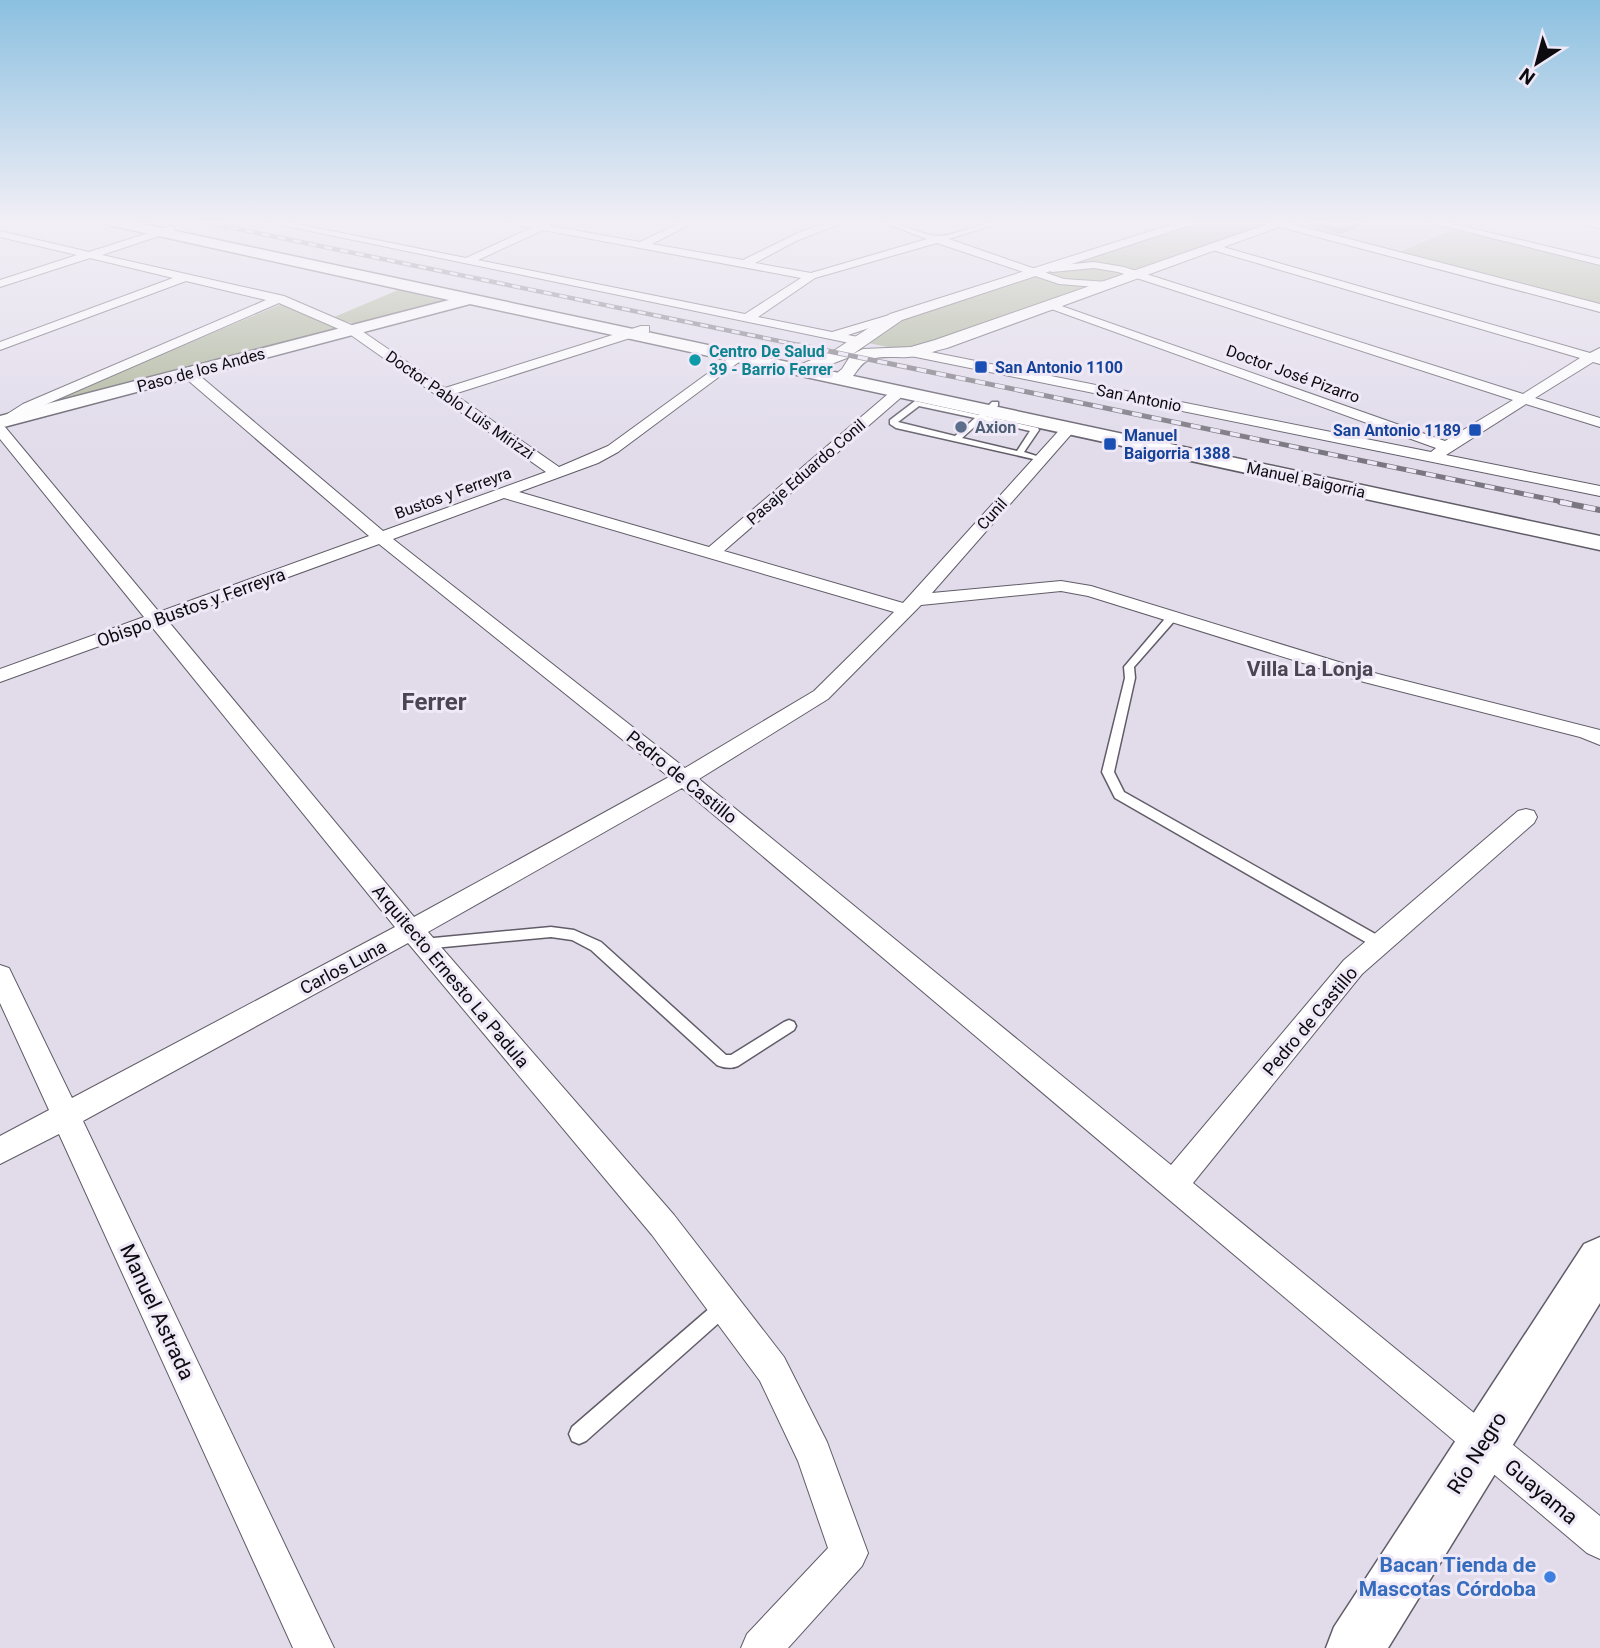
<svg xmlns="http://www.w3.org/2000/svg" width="1600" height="1648" font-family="Roboto,sans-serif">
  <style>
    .built { fill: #d6cee3 }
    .green { fill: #abb497 }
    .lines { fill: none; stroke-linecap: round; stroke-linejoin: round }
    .service-casing { stroke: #615c68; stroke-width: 3 }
    .minor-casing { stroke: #615c68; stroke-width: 2 }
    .tertiary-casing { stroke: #615c68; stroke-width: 2 }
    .secondary-casing { stroke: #615c68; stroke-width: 3 }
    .service { fill: #fff; fill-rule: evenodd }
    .minor { fill: #fff; fill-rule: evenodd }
    .tertiary { fill: #fff; fill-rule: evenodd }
    .secondary { fill: #fff; fill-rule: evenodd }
    .rail-far2-casing { stroke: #7b7780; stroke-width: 4.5 }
    .rail-far1-casing { stroke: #7b7780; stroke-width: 5 }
    .rail-casing { stroke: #7b7780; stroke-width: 6 }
    .rail-far2 { stroke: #eee8f7; stroke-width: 2.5; stroke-dasharray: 8; stroke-linecap: butt }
    .rail-far1 { stroke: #eee8f7; stroke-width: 3.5; stroke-dasharray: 10; stroke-linecap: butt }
    .rail { stroke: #eee8f7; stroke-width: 4.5; stroke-dasharray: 12; stroke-linecap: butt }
    .wall { fill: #a390ac }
    .shaded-wall { fill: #85768c }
    .building { fill: #bea8c8; stroke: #85768c; stroke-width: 2 }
    .culture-dot { fill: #0f9aa8; stroke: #eee8f7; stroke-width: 2.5 }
    .transit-dot { fill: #1a4fb4; stroke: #eee8f7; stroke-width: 2.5 }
    .service-dot { fill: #5c6f8a; stroke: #eee8f7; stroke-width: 2.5 }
    .shop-dot { fill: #3f7fe0; stroke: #eee8f7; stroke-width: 2.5 }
    .labels { text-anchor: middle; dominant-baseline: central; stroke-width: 6; stroke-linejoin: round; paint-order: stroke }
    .far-culture-label { font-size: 16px; font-weight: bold; fill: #0d838f; stroke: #eee8f7; text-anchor: start }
    .far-transit-label { font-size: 16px; font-weight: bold; fill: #164399; stroke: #eee8f7; text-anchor: start }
    .far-street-label { font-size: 16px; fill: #0d0b0f; stroke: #eee8f7 }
    .far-service-label { font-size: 16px; font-weight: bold; fill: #4e5e75; stroke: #eee8f7; text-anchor: start }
    .street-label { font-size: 18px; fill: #0d0b0f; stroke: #eee8f7 }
    .quarter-label { font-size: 21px; font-weight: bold; fill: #4a4551; stroke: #eee8f7 }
    .near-street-label { font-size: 21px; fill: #0d0b0f; stroke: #eee8f7 }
    .near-shop-label { font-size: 21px; font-weight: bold; fill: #366cbe; stroke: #eee8f7; text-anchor: end }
    .district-label { font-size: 24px; font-weight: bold; fill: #4a4551; stroke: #eee8f7 }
  </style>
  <rect width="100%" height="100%" fill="#e1dbea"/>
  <path class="built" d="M1309 221H1418L1450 229 1395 252 1296 226Z"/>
  <path class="green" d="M1195 221H1288L911 352 859 341 888 322Z
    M1454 229 1600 264V305L1398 252Z
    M398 290 448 302 356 324 332 318Z
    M279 305H286L338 329 35 408Z"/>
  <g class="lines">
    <g class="service-casing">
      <path id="service" d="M915 401 979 415 992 402H998V406L986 416 1038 428 1039 430 1024 452 1046 459 1042 461 896 428 890 424V420ZM919 406 975 418 955 436 898 422ZM982 420 1030 431 1017 451 962 438Z
        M1173 613 1177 614V618L1134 667 1135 678 1114 772 1124 792 1386 940 1388 944 1386 948 1381 949 1376 948 1115 798 1102 772 1125 678 1124 667 1169 614Z
        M551 927 574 930 601 942 726 1055H731L784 1022 789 1020 794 1022 796 1026 794 1030 738 1066C731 1069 724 1068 717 1065L591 950 572 940 551 937 423 949 418 948 416 944 418 940 423 939Z
        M724 1298 730 1301 733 1307 730 1313 586 1441 579 1444 572 1441 569 1434 572 1427 718 1301Z"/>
    </g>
    <g class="minor-casing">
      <path id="minor" d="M262 221H281L466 258 531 228 504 221 546 222 551 226 640 242 684 221H697L652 244 743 260 800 232 832 221H847L796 241 755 263 811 273 927 239 879 221C900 221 917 234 937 236 952 237 983 221 1006 221L949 239 1064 279 1108 282 1114 285 1108 288 1059 284 937 243 815 278 758 317 832 332 896 313 902 317 848 335 863 338V344L859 345ZM543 230 801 278 745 314 478 260Z
        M1280 221 1600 304V312L1276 226 1275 224Z
        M1424 221H1441L1600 259V265Z
        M1578 221 1600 222V228L1579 223Z
        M170 226 174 227V231L102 255 284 296 356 327 445 388 641 326H649V332L454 394 559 467 608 446 744 347H754L755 350 618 452 598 463 519 492 709 547 895 388H905V394L724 551 903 603 1064 425H1074L1076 428 1074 431 932 593 1061 581 1091 586 1378 674 1600 730V745L1580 737 1364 682 1088 596 1061 591 921 605 828 699 699 779 1171 1165 1344 960 1518 811 1526 809 1534 811 1537 817 1534 823 1362 974 1193 1183 1600 1516V1559L1587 1553 682 788 428 932 674 1215 784 1357 827 1442 868 1553 862 1566 788 1648H741L747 1634 828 1548 798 1461 760 1381 652 1235 408 943 83 1121 334 1648H293L59 1134 0 1164V1136L49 1110 0 1003V965L9 968 72 1098 395 927 152 627 0 682V669L144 617 0 439V426L5 427 159 612 369 536 183 376V370H193L383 531 546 472 348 333 279 303 33 410 11 424H1V418L23 404 266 300 186 281 0 350V342L173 278 90 258 0 287V280L77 255 0 237V231L89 252ZM504 498 894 612 814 691 685 768 393 539ZM379 544 669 777 414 917 168 621Z
        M1213 244 1590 353 1600 348V364L1593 362 1535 398 1600 418V427L1526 404 1446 455 1600 486V496L911 356 905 352 911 348 1431 452 1436 448 1043 306 1053 303 1445 441 1513 400 1118 272 1094 268 1052 272 1046 269 1052 266 1094 262 1124 267 1523 394 1580 358 1209 249 1208 247Z"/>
    </g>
    <g class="tertiary-casing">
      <path id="tertiary" d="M1182 221H1202L902 320 847 358 803 375 794 370 797 366 835 350 890 314Z
        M1276 221H1295L947 348C934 351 921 356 908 357 896 358 880 355 869 360 854 366 855 387 834 382L831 378 842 369 851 355 863 349 911 347 935 340Z"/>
    </g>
    <g class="secondary-casing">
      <path id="secondary" d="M102 221H129L1600 536V550L470 304 0 428V416L449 300 109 225Z
        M1600 1237V1303L1388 1648H1326L1334 1627 1584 1244Z"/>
    </g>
    <use href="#service" class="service"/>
    <use href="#minor" class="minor"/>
    <use href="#tertiary" class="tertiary"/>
    <use href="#secondary" class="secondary"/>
    <g class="rail-far2-casing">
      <path id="rail-far2" d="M199 221 808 347"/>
    </g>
    <g class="rail-far1-casing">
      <path id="rail-far1" d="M799 345 1568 503"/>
    </g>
    <g class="rail-casing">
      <path id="rail" d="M1560 502 1600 510"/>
    </g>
    <use href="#rail-far2" class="rail-far2"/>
    <use href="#rail-far1" class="rail-far1"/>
    <use href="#rail" class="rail"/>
  </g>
  <path class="wall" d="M1308 221H1371L1340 234 1306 225Z"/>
  <path class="shaded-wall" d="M1363 221H1371L1340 234 1342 230Z"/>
  <path class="building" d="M1307 221H1363L1342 230Z"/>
  <linearGradient id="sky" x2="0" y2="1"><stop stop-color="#8bc0e0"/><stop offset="0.49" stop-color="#f2eff6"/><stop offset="1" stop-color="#f2eff6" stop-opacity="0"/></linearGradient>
  <rect width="1600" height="452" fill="url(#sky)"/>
  <circle class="culture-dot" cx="695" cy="360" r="7"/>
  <g class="transit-dot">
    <rect x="974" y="360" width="14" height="14" rx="3.5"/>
    <rect x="1468" y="423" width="14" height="14" rx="3.5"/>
    <rect x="1103" y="437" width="14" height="14" rx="3.5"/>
  </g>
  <circle class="service-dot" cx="961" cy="427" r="7"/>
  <circle class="shop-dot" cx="1550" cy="1577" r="7"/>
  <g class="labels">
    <g class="far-culture-label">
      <text x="709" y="351">Centro De Salud<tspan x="709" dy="18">39 - Barrio Ferrer</tspan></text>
    </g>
    <g class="far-transit-label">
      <text x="995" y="367">San Antonio 1100</text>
      <text x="1461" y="430" text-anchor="end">San Antonio 1189</text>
      <text x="1124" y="435">Manuel<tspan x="1124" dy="18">Baigorria 1388</tspan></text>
    </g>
    <g class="far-street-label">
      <text transform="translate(201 370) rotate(-15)">Paso de los Andes</text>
      <text transform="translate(1293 374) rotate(20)">Doctor José Pizarro</text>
      <text transform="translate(1139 398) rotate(11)">San Antonio</text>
      <text transform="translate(460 405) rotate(35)">Doctor Pablo Luis Mirizzi</text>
      <text transform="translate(806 472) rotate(-41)">Pasaje Eduardo Conil</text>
      <text transform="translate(1306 480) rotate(12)">Manuel Baigorria</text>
      <text transform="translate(453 493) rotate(-20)">Bustos y Ferreyra</text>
      <text transform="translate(992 514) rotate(-48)">Cunil</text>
    </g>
    <g class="far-service-label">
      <text x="975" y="427">Axion</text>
    </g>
    <g class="street-label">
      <text transform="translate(191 607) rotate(-20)">Obispo Bustos y Ferreyra</text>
      <text transform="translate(682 777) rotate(39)">Pedro de Castillo</text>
      <text transform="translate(343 967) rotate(-28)">Carlos Luna</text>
      <text transform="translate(451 976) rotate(50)">Arquitecto Ernesto La Padula</text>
      <text transform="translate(1310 1021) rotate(-50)">Pedro de Castillo</text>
    </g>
    <g class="quarter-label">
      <text x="1310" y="669">Villa La Lonja</text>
    </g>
    <g class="near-street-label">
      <text transform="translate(157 1312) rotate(65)">Manuel Astrada</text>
      <text transform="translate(1477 1453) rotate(-58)">Río Negro</text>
      <text transform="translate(1541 1492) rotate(40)">Guayama</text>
    </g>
    <g class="near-shop-label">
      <text x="1536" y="1565">Bacan Tienda de<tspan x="1536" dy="24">Mascotas Córdoba</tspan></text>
    </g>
    <g class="district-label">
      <text x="434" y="702">Ferrer</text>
    </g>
  </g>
  <g transform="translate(1537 63) rotate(216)" stroke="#eee8f7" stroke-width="5" paint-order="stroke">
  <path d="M0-5L12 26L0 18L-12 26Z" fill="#0d0b0f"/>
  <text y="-10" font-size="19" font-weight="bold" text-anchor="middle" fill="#0d0b0f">N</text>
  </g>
</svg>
